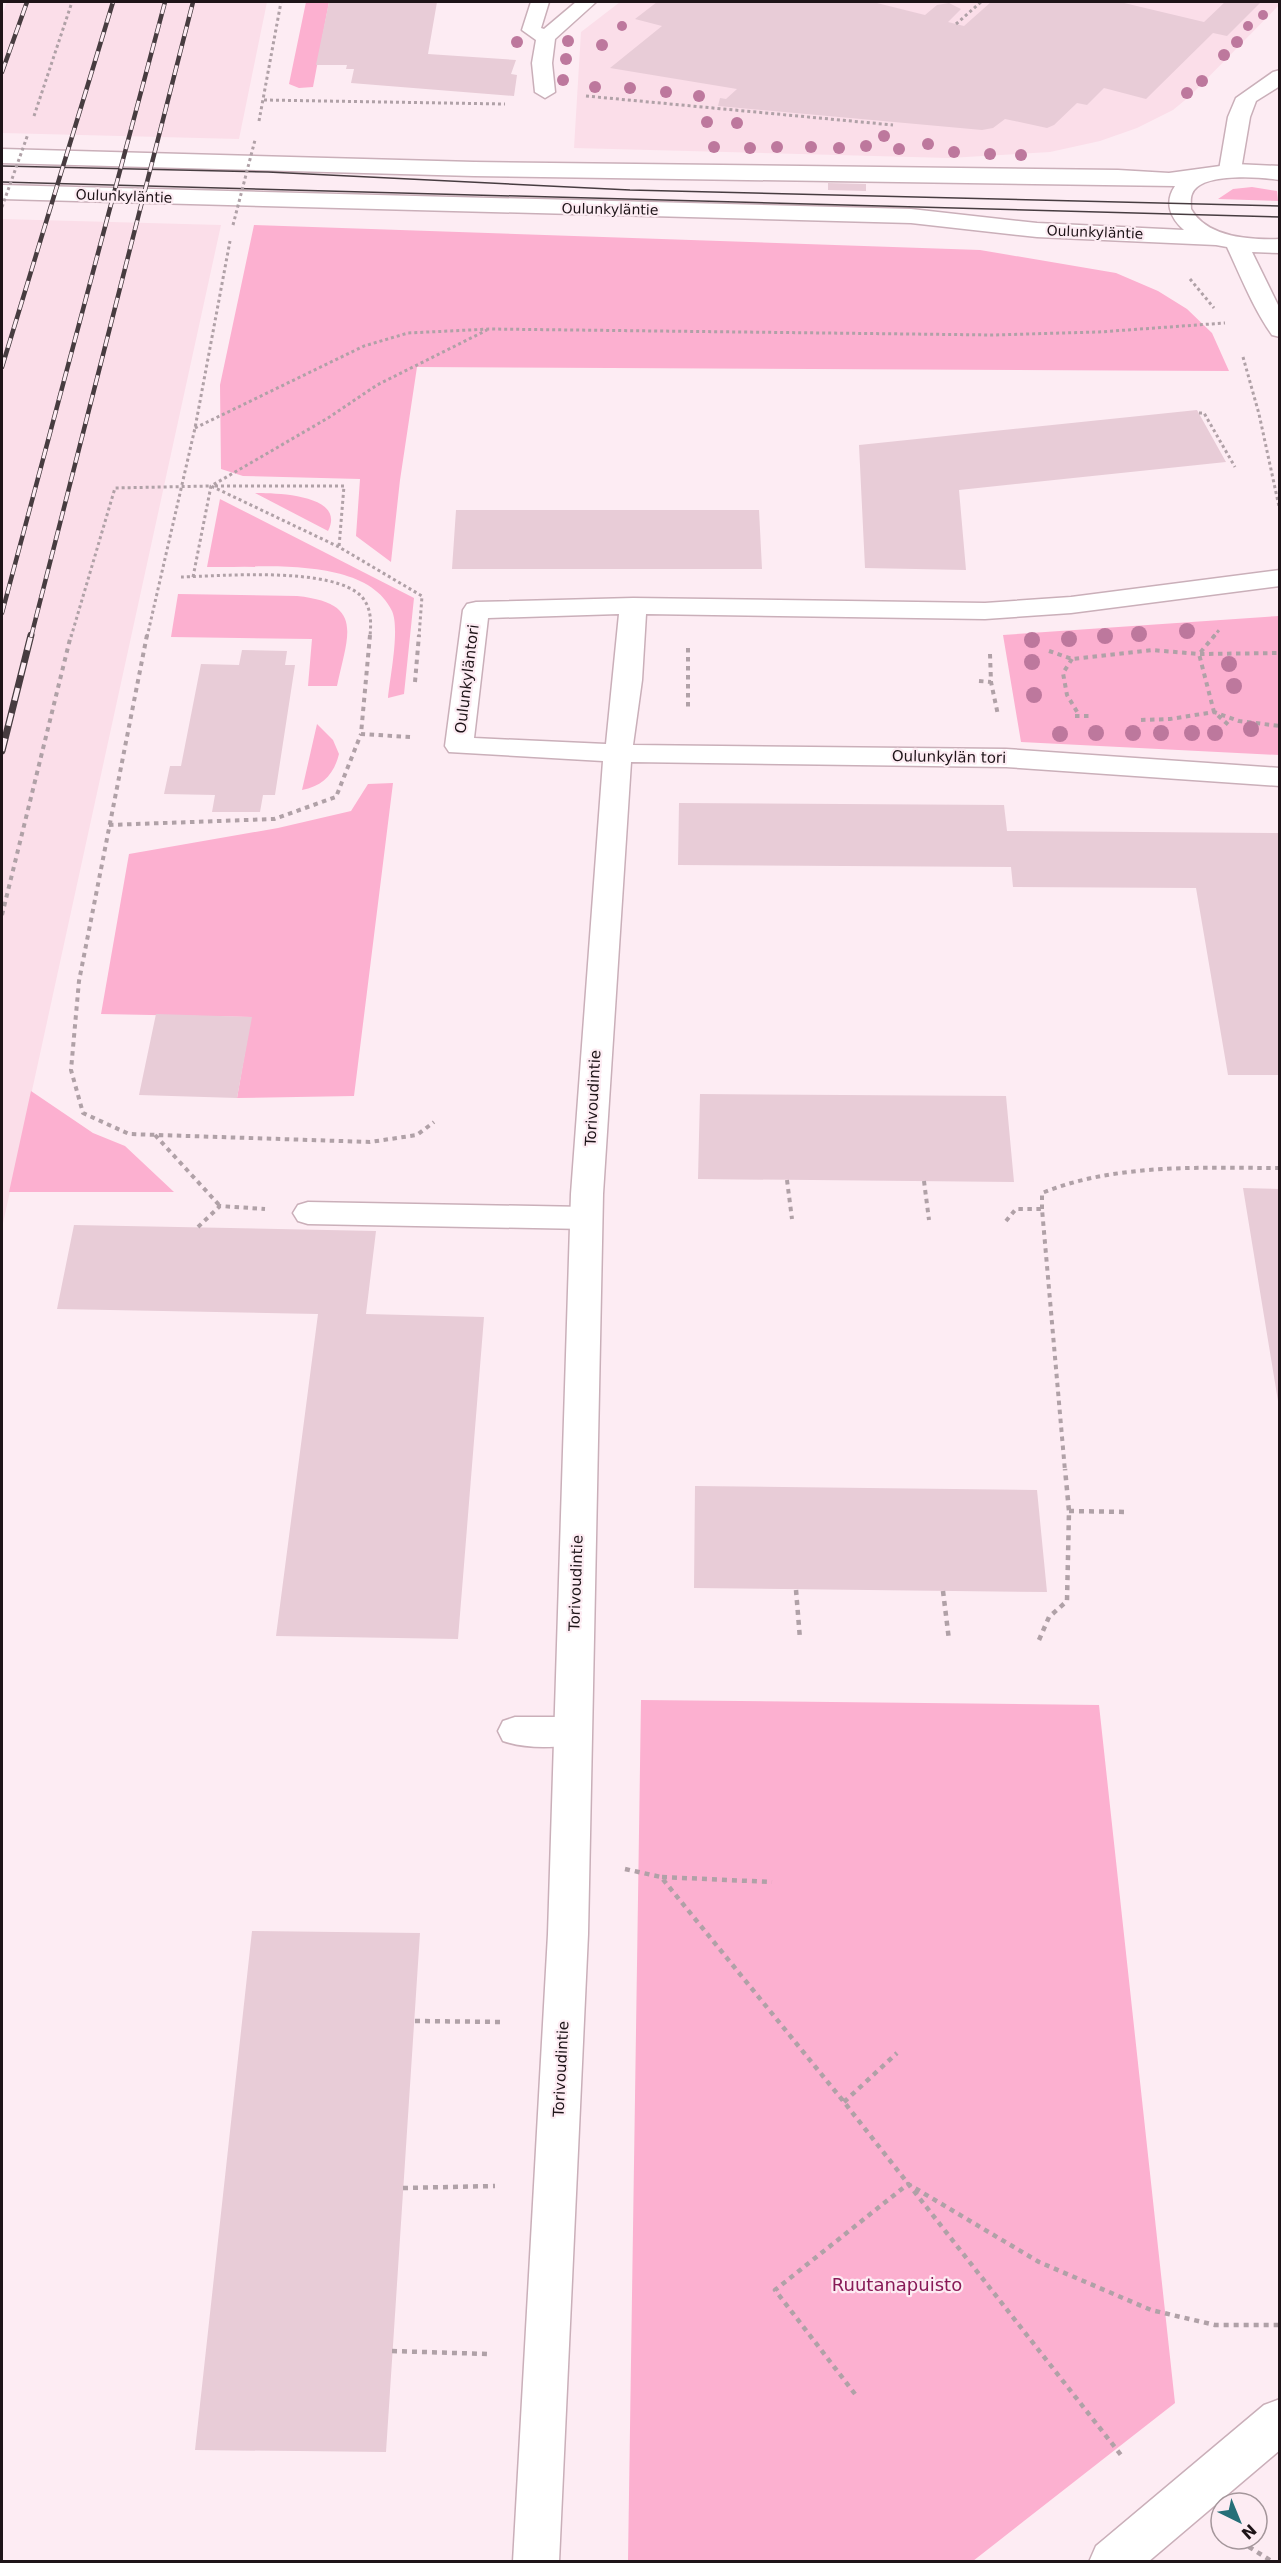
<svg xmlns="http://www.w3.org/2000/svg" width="1281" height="2563" font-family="'DejaVu Sans',sans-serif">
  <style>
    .built { fill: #fbdee9 }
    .green { fill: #fcb0d0 }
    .building { fill: #e8ccd7 }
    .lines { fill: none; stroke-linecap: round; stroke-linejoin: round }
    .service-casing { stroke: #caafb9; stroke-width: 3 }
    .minor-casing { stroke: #caafb9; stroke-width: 3 }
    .tertiary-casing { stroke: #caafb9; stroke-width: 3 }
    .secondary-casing { stroke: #caafb9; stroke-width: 3 }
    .path-far2 { stroke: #b0a1a7; stroke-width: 3; stroke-dasharray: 3 3; stroke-linecap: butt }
    .path-far1 { stroke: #b0a1a7; stroke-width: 4; stroke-dasharray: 4.5 4.5; stroke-linecap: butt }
    .path { stroke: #b0a1a7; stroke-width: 4.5; stroke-dasharray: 5 5; stroke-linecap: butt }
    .service { fill: #fff; fill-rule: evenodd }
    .minor { fill: #fff; fill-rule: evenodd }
    .tertiary { fill: #fff; fill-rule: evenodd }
    .secondary { fill: #fff; fill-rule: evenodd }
    .tram { stroke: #473c40; stroke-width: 1.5 }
    .rail-far1-casing { stroke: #473c40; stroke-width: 4.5 }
    .rail-casing { stroke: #473c40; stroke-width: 7 }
    .rail-far1 { stroke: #fdecf3; stroke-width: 3; stroke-dasharray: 10; stroke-linecap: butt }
    .rail { stroke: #fdecf3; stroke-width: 4.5; stroke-dasharray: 13; stroke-linecap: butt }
    .path-bridge { stroke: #b0a1a7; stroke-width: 3; stroke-dasharray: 3 3; stroke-linecap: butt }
    .tree { fill: #bd789d }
    .labels { text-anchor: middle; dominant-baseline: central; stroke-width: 4.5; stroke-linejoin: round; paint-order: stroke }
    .far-street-label { font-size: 14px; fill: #1e1418; stroke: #fdecf3 }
    .street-label { font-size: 15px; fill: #1e1418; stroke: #fdecf3 }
    .near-park-label { font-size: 18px; fill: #881a57; stroke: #fdecf3 }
  </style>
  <rect width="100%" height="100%" fill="#fdecf3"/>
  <path class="built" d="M7 2H267L239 139 2 133V15Z
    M620 2H1279V5L1190 96 1173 110 1137 128 1100 141 1050 152 949 158 574 148 581 32Z
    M2 219 221 225 2 1228Z"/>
  <path class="green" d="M306 2H329L313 87 299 88 289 84Z
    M1252 187 1277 191 1278 201 1218 199 1233 189Z
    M254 225 980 250 1116 273 1158 291 1187 309 1212 333 1229 371 417 367 400 480 391 562 356 536 360 479 243 476 221 469 220 385Z
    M255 493C274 493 347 494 328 531Z
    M220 499 414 598 404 694 388 698C390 677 400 629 392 611 366 555 257 568 207 567Z
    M178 594 297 596C365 603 348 634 337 686H308L312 639 171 637Z
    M1279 616V755L1021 742 1003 635Z
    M317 724 333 740 339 754C334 774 323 786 302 790Z
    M393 783 354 1096 237 1098 251 1017 101 1014 129 854 278 828 351 811 368 784Z
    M31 1091 93 1133 125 1146 174 1192H9Z
    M641 1700 1099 1705 1175 2403 973 2561H628Z"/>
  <path class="building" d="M329 2H437L428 54 516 60 511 74 517 75 514 96 351 83 354 69H346L347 65H316Z
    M657 2H873L925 15 937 5 949 3 961 9 948 22 964 26 991 2H1120L1204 22 1225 2H1261L1227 36 1213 33 1146 99 1104 88 1087 105 1077 103 1054 125 1047 128 1005 119 993 128 982 130 718 106 720 98 726 99 737 89 610 68 662 26 635 19Z
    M828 183 866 184V191L828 190Z
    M1197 410 1226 462 959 490 966 570 865 568 859 445Z
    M456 510H759L762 569H452Z
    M242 650 287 651 285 665H295L275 795H263L260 812H212L215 795 164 794 170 766H181L201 664 239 665Z
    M679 803 1004 805 1007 831 1280 833V1075H1228L1196 888 1013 887 1011 867 678 865Z
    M156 1014 252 1017 237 1098 139 1095Z
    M700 1094 1006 1096 1014 1182 698 1179Z
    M1243 1188 1280 1189V1401H1278Z
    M74 1225 376 1231 366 1314 484 1317 458 1639 276 1636 318 1314 57 1309Z
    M695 1486 1037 1490 1047 1592 694 1588Z
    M252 1931 420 1933 386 2452 195 2450Z"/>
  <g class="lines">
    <g class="service-casing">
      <path id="service" d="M531 2H549L541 28 544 29 576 2H596L555 39 552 63 555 92 545 98 535 92 532 63 536 40 522 30Z
        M308 1202 586 1207 596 1210 601 1218 596 1226 586 1229 308 1224 298 1221 293 1213 298 1205Z
        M515 1717H572L584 1721 589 1731 584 1741C561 1749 526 1749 503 1741L498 1731 503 1721Z"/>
    </g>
    <g class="minor-casing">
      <path id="minor" d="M1280 570V586L1071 613 985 619 646 614 642 680 633 745 1006 749 1280 768V786L1006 767 631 762 603 1194 588 1934 559 2562H513L548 1934 571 1194 603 761 449 752 445 746 463 610 467 604 476 602 633 598 985 603 1071 597ZM619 614 606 744 474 738 488 618Z
        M1280 2399V2450L1148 2562H1089L1096 2546 1264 2405Z"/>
    </g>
    <g class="tertiary-casing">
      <path id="tertiary" d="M1280 70V86L1256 101 1250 117 1241 170 1238 175H1222L1219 170 1228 117 1236 98 1273 72Z"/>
    </g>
    <g class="secondary-casing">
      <path id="secondary" d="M2 149 474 162 1118 170 1169 173 1235 164 1280 166V180C1261 177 1200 172 1192 194 1190 198 1191 205 1191 209 1207 238 1251 240 1280 239V253L1252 252 1280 309V337L1272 335C1253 308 1241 277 1227 247L1216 245 1037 237 911 223 2 199V185L911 209 1037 223 1184 230C1170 218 1164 202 1175 186L474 176 2 163Z"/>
    </g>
    <path class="path-far2" d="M956 24 981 2
      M586 96 893 125
      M264 100 505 104
      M34 116 72 2
      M259 121 281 2
      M1190 279 1214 308
      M1243 357 1259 414 1280 511
      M1199 413H1204L1235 467
      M195 428 364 346 408 333 490 329 992 335 1099 332 1225 323
      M215 486H344L339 547
      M181 577C221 576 334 566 362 597 372 609 371 623 370 637
      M193 577 211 486 328 418 377 385 487 330
      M71 637 115 488 211 486 339 547 422 596 419 637
      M147 637 195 428 230 241
      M1213 637 1220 629"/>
    <path class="path-far1" d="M147 635 79 981 71 1070 83 1113 129 1134 370 1142 417 1135 434 1122
      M370 635 361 734 410 737
      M1215 635 1199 654 1214 712 1231 727
      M688 648V710
      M1049 651 1072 659 1152 650 1199 654 1280 653
      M990 654 991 682 998 715
      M1072 659 1063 673 1067 695 1079 715
      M979 681 991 682
      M415 682 419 635
      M1075 716H1091
      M1141 720 1170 719 1214 712 1239 721 1280 726
      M109 825 274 819 336 797 361 734
      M2 915 71 635
      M155 1135 220 1206
      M787 1180 792 1219
      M924 1181 929 1220
      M1042 1209V1193C1116 1163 1201 1168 1280 1168
      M1006 1221 1016 1209H1042L1065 1471
      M198 1227 220 1206 265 1209"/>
    <path class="path" d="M1069 1511 1129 1512
      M796 1590 800 1639
      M943 1591 949 1640
      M1039 1640 1049 1617 1067 1601 1069 1511 1065 1469
      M625 1869 661 1877 844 2102 1121 2455
      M662 1877 772 1882
      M415 2021 504 2022
      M844 2102 897 2053
      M403 2188 495 2186
      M392 2351 487 2354
      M855 2394 775 2290 908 2184 1039 2262 1151 2310 1215 2325H1280
      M1243 2539 1246 2545 1273 2562"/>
    <use href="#service" class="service"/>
    <use href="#minor" class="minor"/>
    <use href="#tertiary" class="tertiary"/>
    <use href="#secondary" class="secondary"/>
    <path class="tram" d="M2 166 268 172 630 190 1280 206
      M2 182 1280 217"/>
    <g class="rail-far1-casing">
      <path id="rail-far1" d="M2 72 27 2
        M2 367 113 2
        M2 613 165 2
        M31 637 193 2"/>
    </g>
    <g class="rail-casing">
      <path id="rail" d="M2 751 31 635"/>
    </g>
    <use href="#rail-far1" class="rail-far1"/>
    <use href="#rail" class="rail"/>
    <path class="path-bridge" d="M2 207 28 134
      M233 225 255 140"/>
  </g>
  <g class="tree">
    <circle cx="1263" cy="15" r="5"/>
    <circle cx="622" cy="26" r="5"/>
    <circle cx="1248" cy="26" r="5"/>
    <circle cx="568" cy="41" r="6"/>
    <circle cx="517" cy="42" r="6"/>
    <circle cx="1237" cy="42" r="6"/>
    <circle cx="602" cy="45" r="6"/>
    <circle cx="1224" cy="55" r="6"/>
    <circle cx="566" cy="59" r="6"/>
    <circle cx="563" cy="80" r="6"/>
    <circle cx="1202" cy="81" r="6"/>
    <circle cx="595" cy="87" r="6"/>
    <circle cx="630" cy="88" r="6"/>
    <circle cx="666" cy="92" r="6"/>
    <circle cx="1187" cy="93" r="6"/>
    <circle cx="699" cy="96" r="6"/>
    <circle cx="707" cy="122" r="6"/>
    <circle cx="737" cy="123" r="6"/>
    <circle cx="884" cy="136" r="6"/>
    <circle cx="928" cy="144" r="6"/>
    <circle cx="866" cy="146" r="6"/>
    <circle cx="714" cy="147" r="6"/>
    <circle cx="777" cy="147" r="6"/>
    <circle cx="811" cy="147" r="6"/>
    <circle cx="750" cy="148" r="6"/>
    <circle cx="839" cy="148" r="6"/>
    <circle cx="899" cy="149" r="6"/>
    <circle cx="954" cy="152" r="6"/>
    <circle cx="990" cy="154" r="6"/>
    <circle cx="1021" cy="155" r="6"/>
    <circle cx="1187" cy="631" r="8"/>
    <circle cx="1139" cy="634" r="8"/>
    <circle cx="1105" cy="636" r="8"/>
    <circle cx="1069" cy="639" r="8"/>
    <circle cx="1032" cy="640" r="8"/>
    <circle cx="1032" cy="662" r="8"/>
    <circle cx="1229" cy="664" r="8"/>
    <circle cx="1234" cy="686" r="8"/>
    <circle cx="1034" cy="695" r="8"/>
    <circle cx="1251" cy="729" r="8"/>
    <circle cx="1096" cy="733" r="8"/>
    <circle cx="1133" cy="733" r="8"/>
    <circle cx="1161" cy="733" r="8"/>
    <circle cx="1192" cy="733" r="8"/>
    <circle cx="1215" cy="733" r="8"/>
    <circle cx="1060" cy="734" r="8"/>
  </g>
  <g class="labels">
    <g class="far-street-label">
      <text transform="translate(124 196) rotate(2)">Oulunkyläntie</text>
      <text transform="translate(610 209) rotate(1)">Oulunkyläntie</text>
      <text transform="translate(1095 232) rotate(2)">Oulunkyläntie</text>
    </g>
    <g class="street-label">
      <text transform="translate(467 679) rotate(-83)">Oulunkyläntori</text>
      <text transform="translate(949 757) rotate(1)">Oulunkylän tori</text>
      <text transform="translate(593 1098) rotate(-87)">Torivoudintie</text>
      <text transform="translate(576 1583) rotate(-88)">Torivoudintie</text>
      <text transform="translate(561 2069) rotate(-87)">Torivoudintie</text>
    </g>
    <g class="near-park-label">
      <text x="897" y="2284">Ruutanapuisto</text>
    </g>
  </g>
  <rect width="1281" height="2563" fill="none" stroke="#1e1418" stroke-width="6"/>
  <g transform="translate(1239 2521) rotate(137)"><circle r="28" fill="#fdecf3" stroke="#a4969b" stroke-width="1.5"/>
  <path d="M0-4.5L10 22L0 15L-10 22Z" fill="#256f78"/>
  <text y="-9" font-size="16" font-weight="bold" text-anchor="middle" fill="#1e1418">N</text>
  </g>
</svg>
